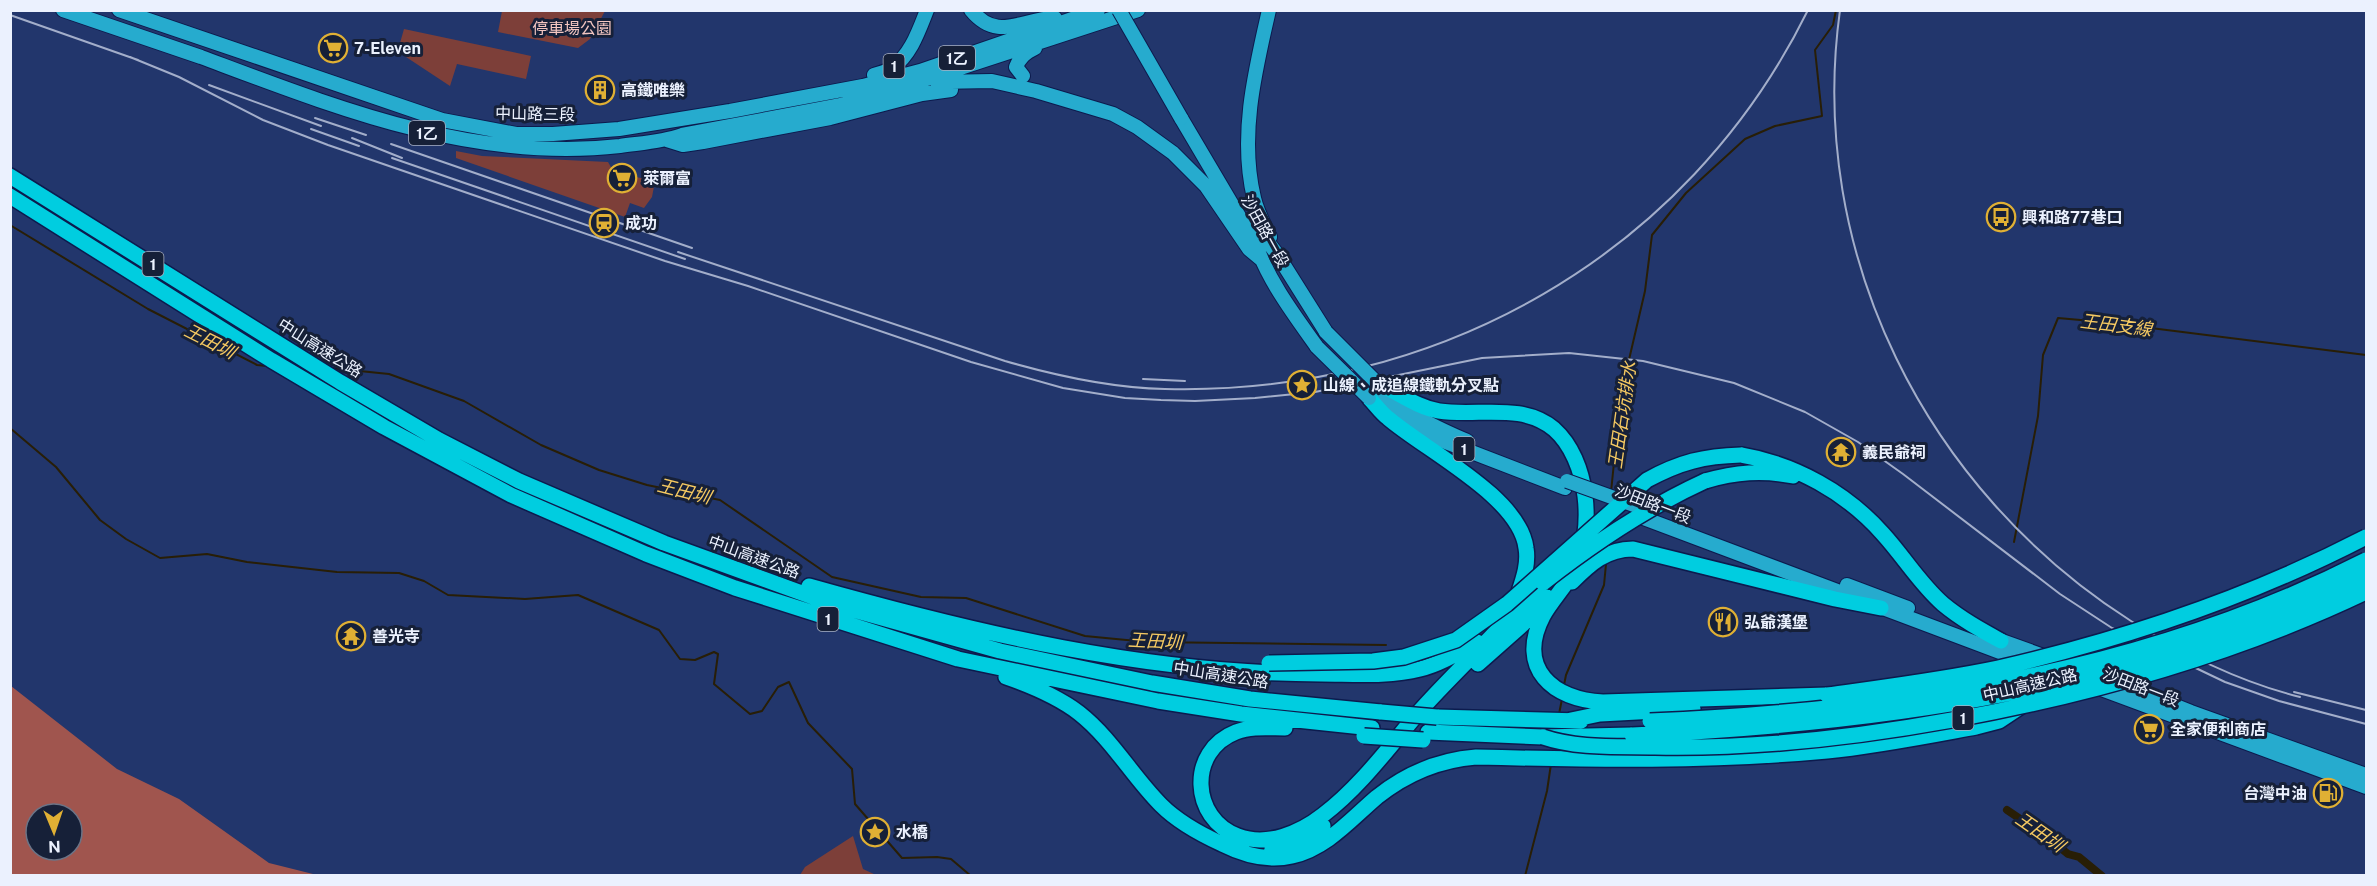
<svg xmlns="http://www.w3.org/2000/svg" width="2377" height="886" font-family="'Public Sans','Noto Sans TC',sans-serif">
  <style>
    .green { fill: #7d3f39 }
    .forest { fill: #a0554e; fill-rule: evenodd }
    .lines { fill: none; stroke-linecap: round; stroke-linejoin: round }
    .stream { stroke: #281e06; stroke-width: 2 }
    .canal { stroke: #281e06; stroke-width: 8 }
    .major-casing { stroke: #0c1b4e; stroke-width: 16 }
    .highway-casing { stroke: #0c1b4e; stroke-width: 18 }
    .major { stroke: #26abce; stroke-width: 14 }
    .highway { stroke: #00cde0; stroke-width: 15 }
    .rail { stroke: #a3aeca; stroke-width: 2 }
    .major-bridge-casing { stroke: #0c1b4e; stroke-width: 16; stroke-linecap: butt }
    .highway-bridge-casing { stroke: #0c1b4e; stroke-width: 18; stroke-linecap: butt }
    .major-bridge { stroke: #26abce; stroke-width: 14 }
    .highway-bridge { stroke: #00cde0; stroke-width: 15 }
    .labels { text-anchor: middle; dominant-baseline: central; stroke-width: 6; stroke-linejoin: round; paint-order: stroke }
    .shield { fill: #162038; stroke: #abb2c3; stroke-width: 1.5 }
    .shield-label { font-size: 15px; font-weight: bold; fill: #ebf1fe }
    .park-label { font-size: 16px; fill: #f3c6c1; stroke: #162038 }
    .poi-label { font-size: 16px; font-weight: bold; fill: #ebf1fe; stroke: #162038; text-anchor: start }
    .street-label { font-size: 16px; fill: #ebf1fe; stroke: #162038 }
    .water-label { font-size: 18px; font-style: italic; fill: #f5c962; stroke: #162038 }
  </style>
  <rect width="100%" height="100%" fill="#22366c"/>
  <path class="green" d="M502 11V10L605 11 590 39 578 48 498 32Z
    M404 29 531 56 526 79 457 64 450 86 403 55 400 43Z
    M456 151 482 156 608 162 612 169 609 179 633 186 636 177 655 181 652 197 644 208 630 203 625 217 456 158Z
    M853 836 863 869 876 875H800L805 867Z"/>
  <path class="forest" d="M11 686 117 769 179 799 269 863 317 875H11ZM36 814H72V850H36Z"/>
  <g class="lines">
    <path class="stream" d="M10 225 148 309 257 365 267 366
      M330 368 389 374 464 401 541 445 599 470 647 485 720 500 832 577 921 597 966 598 1085 636 1147 642 1386 645
      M10 428 56 467 100 520 126 539 160 558 207 554 247 562 337 572 399 573 424 581 448 595 525 599 578 595 659 630 680 659 695 660 714 652 718 654 714 684 750 714 762 711 778 687 789 682 808 723 852 769 855 804 902 858 937 857 951 859 971 876
      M1611 492 1621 394 1645 291 1652 235 1686 193 1745 139 1775 126 1822 116 1815 50 1833 25 1836 10
      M2014 542 2038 416 2043 355 2058 318 2103 322 2366 355
      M1564 685 1566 675 1604 585 1606 564
      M1559 714 1562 699
      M1525 876 1547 791 1551 764"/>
    <path class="canal" d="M2007 810 2047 837 2068 854 2079 857 2102 876"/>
    <g class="major-casing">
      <path id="major" d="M63 10C109 26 155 41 201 57 335 107 473 163 620 146 641 143 662 142 682 135L841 105 902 87 1138 10
        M119 10 442 120 516 134H553L619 129 730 111 863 86 920 71 1098 10
        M971 10C998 43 1022 18 1055 18
        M1269 10C1255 71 1239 136 1254 198 1257 212 1264 224 1270 237
        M874 75C880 73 888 71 892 68 911 55 919 30 927 10
        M1023 76 1016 67C1020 57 1025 53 1035 48
        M937 82 992 81 1036 91 1113 114 1137 127 1173 153 1206 186 1249 249 1261 259
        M1181 118 1256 245C1269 282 1295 316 1317 347
        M667 140 683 145 703 142 830 118 922 94 951 90
        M1254 224 1277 254 1326 332
        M1378 385C1395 410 1440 429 1467 441
        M1374 400 1443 441 1565 488
        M1638 516 2029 663
        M1847 585 1908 608
        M1991 637 2049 658
        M2113 681 2191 712 2366 775
        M2093 686 2366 787"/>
    </g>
    <g class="highway-casing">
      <path id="highway" d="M10 176 340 382 439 440 519 481 664 543 832 604 1000 651 1152 683 1250 699 1381 712
        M10 196 271 360 384 427 511 495 646 554 735 588 958 659 1158 701 1241 714 1372 728
        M1377 383C1398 392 1416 407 1439 411 1477 417 1522 402 1554 429 1589 460 1595 530 1574 570 1566 586 1552 600 1543 616 1516 668 1553 700 1603 702L1827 695
        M1369 398C1375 404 1381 413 1388 418 1425 450 1520 497 1526 548 1529 565 1522 582 1517 598
        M1741 455C1795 464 1847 493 1883 534 1904 557 1920 584 1943 604 1961 619 1981 630 2001 641
        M1705 481C1736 472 1762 470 1793 476
        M1572 582C1590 564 1606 549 1633 549L1835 599 1881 608
        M809 586C976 633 1147 674 1321 674 1353 674 1389 677 1420 669 1441 664 1459 652 1477 642
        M1478 664 1522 625 1547 597
        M1006 677C1032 686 1058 697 1079 713 1112 739 1132 776 1161 805 1178 822 1200 834 1222 844 1244 855 1267 862 1292 856 1327 848 1351 819 1377 797 1407 773 1438 760 1476 757 1594 760 1709 762 1827 751 1877 746 1927 736 1976 727L1999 721 2023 705
        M1437 717 1581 721
        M1571 720 1600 714 1693 709
        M1285 728C1269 728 1251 726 1236 732 1187 751 1191 819 1238 836 1267 847 1300 833 1323 815 1360 787 1389 747 1419 712 1442 686 1467 662 1491 637 1507 620 1522 603 1538 587
        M1428 732 1543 737 1632 735
        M1272 849 1295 843 1323 826"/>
    </g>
    <use href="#major" class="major"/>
    <use href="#highway" class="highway"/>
    <path class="rail" d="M1840 10C1806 254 1927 491 2131 621 2183 654 2240 682 2300 697
      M10 15 138 60
      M130 57 179 77 263 120 328 145 665 261 748 286 971 362 1063 388 1125 398 1161 400 1195 401 1255 398 1315 392 1482 358 1569 353 1643 361 1734 383 1805 412 1858 442 1903 474 2060 594 2112 628 2225 682 2279 701 2366 724
      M209 85 321 126
      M315 118 366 135
      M311 129 359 146
      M352 138 402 158
      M391 144 692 248
      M392 158 685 259
      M678 252 1005 361C1057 376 1111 388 1165 389 1436 396 1687 256 1808 10
      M1143 379 1185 381
      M2294 692 2366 710"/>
    <g class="major-bridge-casing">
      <path id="major-bridge" d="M1119 10 1181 118
        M1326 332 1377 383
        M1317 347 1369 398
        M1567 481 1645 509"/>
    </g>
    <g class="highway-bridge-casing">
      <path id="highway-bridge" d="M1543 583C1594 543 1646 508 1705 481
        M1269 663 1373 661 1404 657 1456 640 1507 604 1647 480C1680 462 1704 456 1741 455
        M1827 695C1884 687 1941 680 1998 668 2125 639 2250 597 2366 537
        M1381 712 1437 717
        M1650 721C1897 710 2144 673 2366 560
        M1632 735C1888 724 2133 689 2366 576
        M1364 736 1423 740
        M1543 737C1578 749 1618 746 1655 747 1755 749 1853 738 1952 720 2094 694 2236 654 2366 592"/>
    </g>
    <use href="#major-bridge" class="major-bridge"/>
    <use href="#highway-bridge" class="highway-bridge"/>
  </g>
  <defs>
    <g id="supermarket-ring" transform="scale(1.5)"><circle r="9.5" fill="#162038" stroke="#e0b034" stroke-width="1.5"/><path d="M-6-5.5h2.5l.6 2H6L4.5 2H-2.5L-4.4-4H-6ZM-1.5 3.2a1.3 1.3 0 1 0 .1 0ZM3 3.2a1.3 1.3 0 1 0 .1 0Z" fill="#e0b034"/></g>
    <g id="building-ring" transform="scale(1.5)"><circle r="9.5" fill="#162038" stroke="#e0b034" stroke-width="1.5"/><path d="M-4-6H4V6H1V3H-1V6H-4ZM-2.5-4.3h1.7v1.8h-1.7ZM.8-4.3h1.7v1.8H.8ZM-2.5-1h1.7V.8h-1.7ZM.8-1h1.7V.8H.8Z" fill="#e0b034"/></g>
    <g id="bus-ring" transform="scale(1.5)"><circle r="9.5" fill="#162038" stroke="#e0b034" stroke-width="1.5"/><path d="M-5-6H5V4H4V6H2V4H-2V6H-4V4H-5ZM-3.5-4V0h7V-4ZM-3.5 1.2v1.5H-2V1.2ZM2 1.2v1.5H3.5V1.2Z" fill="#e0b034"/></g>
    <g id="station-ring" transform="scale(1.5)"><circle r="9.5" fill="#162038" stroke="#e0b034" stroke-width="1.5"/><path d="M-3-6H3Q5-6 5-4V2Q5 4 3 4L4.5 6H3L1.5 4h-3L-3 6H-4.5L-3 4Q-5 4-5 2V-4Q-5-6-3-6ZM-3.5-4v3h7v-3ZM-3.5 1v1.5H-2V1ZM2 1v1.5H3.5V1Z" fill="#e0b034"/></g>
    <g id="sight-ring" transform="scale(1.5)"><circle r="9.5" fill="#162038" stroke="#e0b034" stroke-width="1.5"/><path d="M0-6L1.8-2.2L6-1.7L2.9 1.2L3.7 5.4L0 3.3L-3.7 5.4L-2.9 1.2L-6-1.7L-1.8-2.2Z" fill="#e0b034"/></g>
    <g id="temple-ring" transform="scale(1.5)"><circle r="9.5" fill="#162038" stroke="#e0b034" stroke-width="1.5"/><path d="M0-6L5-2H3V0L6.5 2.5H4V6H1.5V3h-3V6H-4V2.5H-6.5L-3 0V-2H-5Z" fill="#e0b034"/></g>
    <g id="restaurant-ring" transform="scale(1.5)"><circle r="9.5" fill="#162038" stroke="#e0b034" stroke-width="1.5"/><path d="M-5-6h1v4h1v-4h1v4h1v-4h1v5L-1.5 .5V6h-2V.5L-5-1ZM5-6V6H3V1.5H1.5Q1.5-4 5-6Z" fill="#e0b034"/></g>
    <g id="fuel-ring" transform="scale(1.5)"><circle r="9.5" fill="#162038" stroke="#e0b034" stroke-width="1.5"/><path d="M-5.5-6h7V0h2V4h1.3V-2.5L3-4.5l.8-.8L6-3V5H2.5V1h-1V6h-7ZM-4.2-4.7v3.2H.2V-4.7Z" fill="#e0b034"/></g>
  </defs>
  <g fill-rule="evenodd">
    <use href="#supermarket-ring" x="333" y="48"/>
    <use href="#building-ring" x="600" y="90"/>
    <use href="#supermarket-ring" x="622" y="178"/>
    <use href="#bus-ring" x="2001" y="217"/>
    <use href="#station-ring" x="604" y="223"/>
    <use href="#sight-ring" x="1302" y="385"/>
    <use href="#temple-ring" x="1841" y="452"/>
    <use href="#restaurant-ring" x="1723" y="622"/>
    <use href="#temple-ring" x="351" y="636"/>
    <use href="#supermarket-ring" x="2149" y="729"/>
    <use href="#fuel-ring" x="2328" y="793"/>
    <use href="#sight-ring" x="875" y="832"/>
  </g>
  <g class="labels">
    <g class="shield">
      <rect x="939" y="46" width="36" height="24" rx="4.5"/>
      <rect x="883.5" y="54" width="21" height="24" rx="4.5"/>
      <rect x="409" y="121" width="36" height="24" rx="4.5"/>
      <rect x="142.5" y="252" width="21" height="24" rx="4.5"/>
      <rect x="1453.5" y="437" width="21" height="24" rx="4.5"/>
      <rect x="817.5" y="607" width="21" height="24" rx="4.5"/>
      <rect x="1952.5" y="706" width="21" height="24" rx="4.5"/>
    </g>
    <g class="shield-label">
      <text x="957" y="58">1乙</text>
      <text x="894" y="66">1</text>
      <text x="427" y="133">1乙</text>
      <text x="153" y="264">1</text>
      <text x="1464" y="449">1</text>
      <text x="828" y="619">1</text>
      <text x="1963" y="718">1</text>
    </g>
    <g class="park-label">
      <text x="572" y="28">停車場公園</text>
    </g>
    <g class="poi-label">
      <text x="354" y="48">7-Eleven</text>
      <text x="621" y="90">高鐵唯樂</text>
      <text x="643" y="178">萊爾富</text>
      <text x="2022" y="217">興和路77巷口</text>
      <text x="625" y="223">成功</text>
      <text x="1323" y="385">山線、成追線鐵軌分叉點</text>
      <text x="1862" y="452">義民爺祠</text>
      <text x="1744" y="622">弘爺漢堡</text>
      <text x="372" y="636">善光寺</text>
      <text x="2170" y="729">全家便利商店</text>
      <text x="2307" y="793" text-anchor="end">台灣中油</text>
      <text x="896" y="832">水橋</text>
    </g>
    <g class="street-label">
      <text transform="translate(535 114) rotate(1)">中山路三段</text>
      <text transform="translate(1265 231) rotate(61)">沙田路一段</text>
      <text transform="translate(320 348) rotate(32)">中山高速公路</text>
      <text transform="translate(1653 504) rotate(21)">沙田路一段</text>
      <text transform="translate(754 557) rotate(20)">中山高速公路</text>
      <text transform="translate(1221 675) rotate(9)">中山高速公路</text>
      <text transform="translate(2030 685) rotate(-13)">中山高速公路</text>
      <text transform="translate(2141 687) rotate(21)">沙田路一段</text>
    </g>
    <g class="water-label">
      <text transform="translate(2116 325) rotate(7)">王田支線</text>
      <text transform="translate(210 341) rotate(27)">王田圳</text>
      <text transform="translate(1622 415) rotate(-82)">王田石坑排水</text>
      <text transform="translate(684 491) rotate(14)">王田圳</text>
      <text transform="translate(1155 641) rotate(3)">王田圳</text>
      <text transform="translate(2040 832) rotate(35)">王田圳</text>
    </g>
  </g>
  <rect width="2377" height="886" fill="none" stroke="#ebf1fe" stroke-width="24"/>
  <g transform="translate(54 832) rotate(178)"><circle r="28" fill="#162038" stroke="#6b7487" stroke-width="1.5"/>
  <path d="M0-4.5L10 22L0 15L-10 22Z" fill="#e0b034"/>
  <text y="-9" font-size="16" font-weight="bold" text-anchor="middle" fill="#ebf1fe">N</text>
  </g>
</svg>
